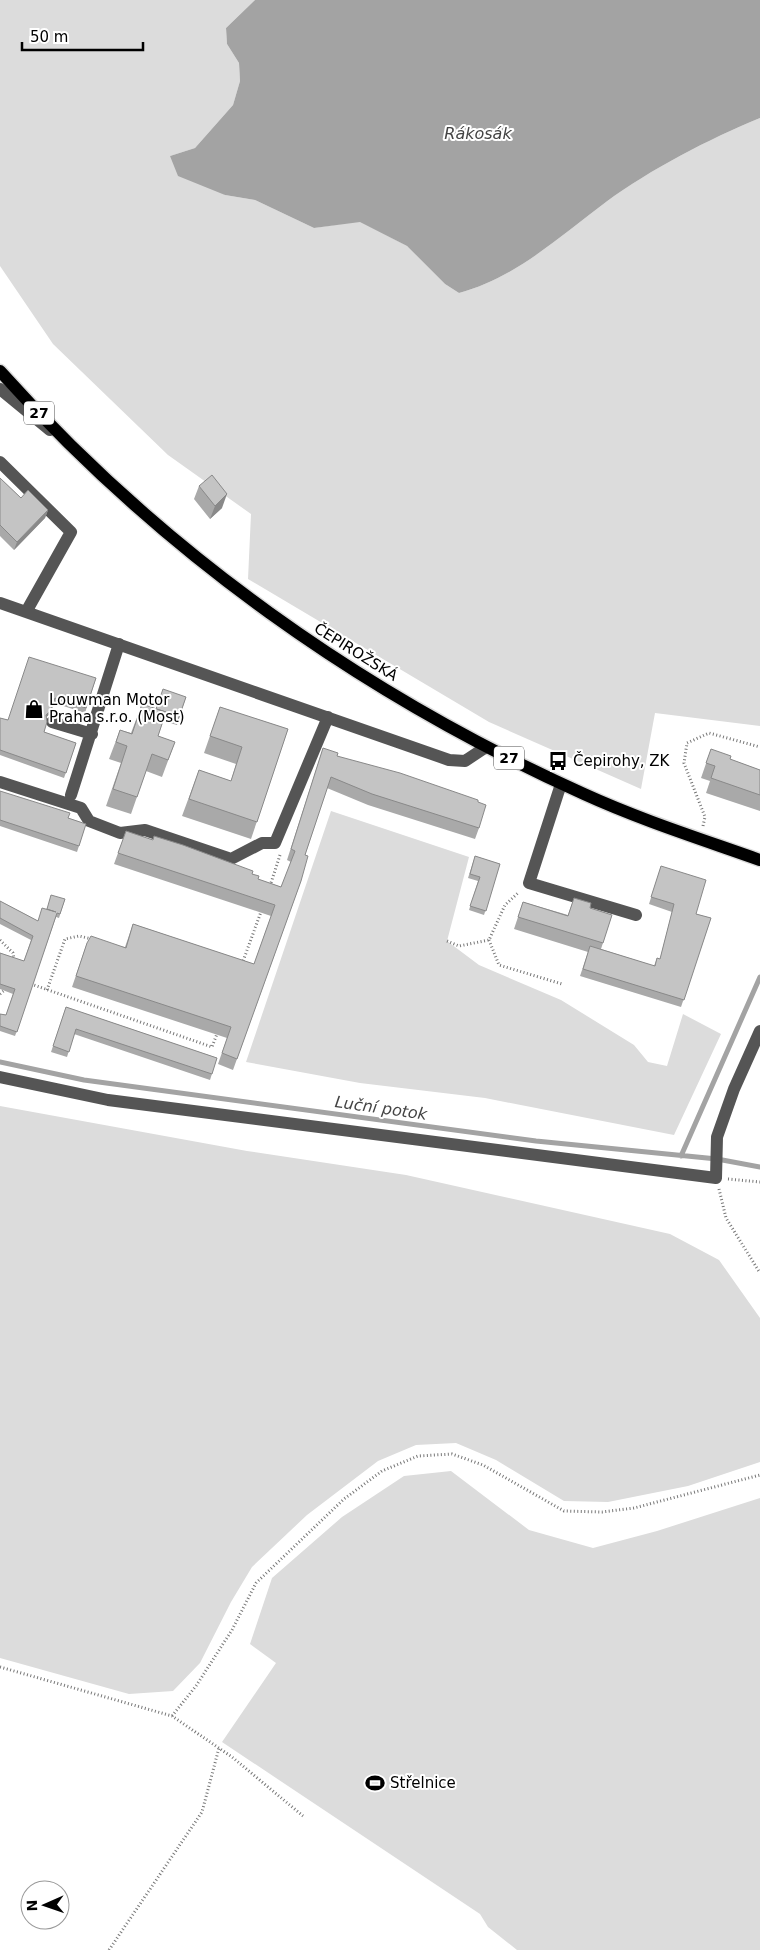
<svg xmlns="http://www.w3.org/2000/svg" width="760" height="1950" font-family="'DejaVu Sans',sans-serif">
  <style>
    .green { fill: #dcdcdc }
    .water { fill: #a3a3a3 }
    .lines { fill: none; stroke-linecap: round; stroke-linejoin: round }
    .stream { stroke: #a3a3a3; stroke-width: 5 }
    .major-casing { stroke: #dbdbdb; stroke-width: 15 }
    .path { stroke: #777; stroke-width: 3; stroke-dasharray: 1 2.5; stroke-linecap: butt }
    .minor { stroke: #555; stroke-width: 12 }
    .major { stroke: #000; stroke-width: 12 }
    .wall { fill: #a9a9a9 }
    .shaded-wall { fill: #898989 }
    .building { fill: #c4c4c4; stroke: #898989 }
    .labels { text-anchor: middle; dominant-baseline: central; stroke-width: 4; stroke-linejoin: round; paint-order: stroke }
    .shield { fill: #fff; stroke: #4c4c4c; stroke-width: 1 }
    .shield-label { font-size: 14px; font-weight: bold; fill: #000 }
    .street-label { font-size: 15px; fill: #000; stroke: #fff }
    .poi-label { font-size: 15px; fill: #000; stroke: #fff; text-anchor: start }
    .water-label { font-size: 16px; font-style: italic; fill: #444; stroke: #fff }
  </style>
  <rect width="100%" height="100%" fill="#fff"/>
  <path class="green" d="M0 0H255L226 28 227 44 239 63 240 81 233 105 195 148 170 156 225 195 255 200 314 228 360 221 407 246 445 284 459 293C516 278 560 236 606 202 651 169 709 139 760 118V726L655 713 641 789 489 722 248 579 251 514 168 455 53 344 0 266Z
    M331 811 469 857 447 941 479 965 561 1000 634 1045 648 1062 667 1066 683 1014 721 1034 674 1135 485 1098 360 1083 246 1062Z
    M0 1106 247 1151 406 1175 670 1234 719 1260 760 1318V1462L688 1486 608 1502 564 1501 496 1460 456 1443 416 1445 378 1461 307 1515 252 1567 231 1602 200 1663 173 1691 129 1694 0 1658Z
    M451 1471 529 1530 593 1548 657 1531 760 1498V1950H517L488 1927 480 1914 222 1742 276 1663 250 1644 272 1578 342 1517 404 1476Z"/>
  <path class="water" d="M255 0H760V118C709 139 651 169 606 202 560 236 516 278 459 293L445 284 407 246 360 222 314 228 255 200 225 195 178 176 170 156 195 148 233 105 240 81 239 63 227 44 226 28Z"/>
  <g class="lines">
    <path class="stream" d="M0 1062 84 1080 536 1141 717 1159 760 1167
      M681 1156 760 977"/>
    <g class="major-casing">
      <path id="major" d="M0 371C162 552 362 694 584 794 641 820 701 839 760 860"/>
    </g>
    <path class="path" d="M703 826 705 817 684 763 687 743 709 733 760 747
      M270 886 280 855
      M0 940 13 953 14 959
      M489 940 499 965 562 984
      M447 941 459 946 489 940 505 905 519 892
      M242 964 262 909
      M31 984 212 1047 218 1031
      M47 990 65 939 79 936 92 939
      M0 994 7 988
      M728 1179 760 1182
      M719 1189 726 1218 760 1273
      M0 1667 172 1716 232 1757 303 1816
      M172 1716 196 1686 232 1630 256 1583 344 1499 382 1471 418 1456 452 1454 483 1465 564 1511 602 1512 634 1508 760 1475
      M109 1950 202 1812 219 1748"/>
    <path class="minor" d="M0 389 50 430
      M0 462 71 532 26 612
      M0 603 449 760 465 761 486 747
      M52 722 92 734
      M0 782 81 808 89 821 120 833 145 830 231 859 262 843H275L328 717
      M561 784 529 883 636 915
      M71 795 119 644
      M0 1077 108 1100 716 1178 717 1137 734 1089 760 1031"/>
    <use href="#major" class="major"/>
  </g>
  <path class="wall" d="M0 478 21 498 48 510 45 518 14 550 0 536Z
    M199 486 222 508 210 519 194 499Z
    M96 678 85 713 54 703 50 714 46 717 44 732 76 743 64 778 0 755V718L8 720Z
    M186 697 177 725 163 721 158 736 175 742 162 777 146 771 131 814 106 806 121 763 109 759 120 730 131 733 142 704 156 709Z
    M220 707 288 729 251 839 182 816 199 770 231 781 236 764 204 753Z
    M323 748 337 756 478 802 479 828 475 839 368 805 327 788 305 855 301 881 233 1070 218 1064 227 1038 72 987 87 943 125 947 133 924 254 964 271 916 114 864 126 831 252 874 258 879 281 887 291 862 287 860Z
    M711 749 730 759 760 770V811L706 793 710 781 701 778Z
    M0 791 68 818 86 824 77 852 0 826Z
    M475 856 500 864 484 915 469 910 478 881 468 878Z
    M661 866 696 914 711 918 681 1007 580 976 588 952 514 929 523 902 568 915 574 898 590 908 612 915 601 949 654 966 657 958 660 959 672 912 649 904Z
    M65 899 59 918 56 917 15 1036 0 1031V1014L6 1015 13 994 0 989V953L24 961 31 940 0 924V901L38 921 46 909Z
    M66 1007 217 1058 210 1080 74 1034 67 1057 51 1052Z"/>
  <path class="shaded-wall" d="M227 494 222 508 210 519 215 506Z
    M48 510 45 518 14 550 17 542Z
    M51 710 50 714 44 719 46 715Z"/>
  <path class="building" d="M212 475 227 494 215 506 199 486Z
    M0 478 21 498 28 490 48 510 17 542 0 525Z
    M29 657 96 678 86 708 55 698 51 710 46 715 47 722 44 732 76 743 66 773 0 750V718L8 720Z
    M163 689 186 697 178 720 165 716 166 712 156 709Z
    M142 704 166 712 158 736 175 742 168 760 152 754 137 797 113 789 127 746 116 742 120 730 132 734Z
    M220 707 288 729 257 822 189 799 199 770 231 781 242 747 210 736Z
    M323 748 338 753 337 756 400 773 478 800V802L486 805 479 828 372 794 331 777 305 855 308 856 301 881 237 1059 222 1053 231 1027 76 976 87 943 91 936 126 948 133 924 254 964 275 905 118 853 126 831 153 840 154 836 183 845 253 871 252 874 259 876 258 879 281 887 295 851 291 849Z
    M711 749 731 756 730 759 760 770V795L711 778 715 766 706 763Z
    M0 791 70 813 68 818 86 824 79 846 0 820Z
    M475 856 500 864 486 911 470 906 480 877 470 874Z
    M661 866 706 880 696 914 711 918 684 1000 583 969 590 946 655 966 657 958 660 959 674 904 651 897Z
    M51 895 65 899 60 914 57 913 17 1032 0 1026V1014L6 1015 15 989 0 984V953L24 961 33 936 0 918V901L38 921 42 908 56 912 47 909Z
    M574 898 591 903 590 908 612 915 603 943 518 917 523 902 568 916Z
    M66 1007 217 1058 212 1074 76 1029 69 1052 53 1046Z"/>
  <defs>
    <g id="shop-bare" transform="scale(1.5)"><path d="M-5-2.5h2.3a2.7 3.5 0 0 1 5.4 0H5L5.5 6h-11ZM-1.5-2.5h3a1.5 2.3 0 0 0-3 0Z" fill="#000" stroke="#fff" stroke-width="2.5" paint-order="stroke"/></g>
    <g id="bus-bare" transform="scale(1.5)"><path d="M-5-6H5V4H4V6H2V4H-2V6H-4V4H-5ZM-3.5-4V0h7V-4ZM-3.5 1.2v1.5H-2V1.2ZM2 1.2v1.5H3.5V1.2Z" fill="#000" stroke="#fff" stroke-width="2.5" paint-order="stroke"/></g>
    <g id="stadium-bare" transform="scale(1.5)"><path d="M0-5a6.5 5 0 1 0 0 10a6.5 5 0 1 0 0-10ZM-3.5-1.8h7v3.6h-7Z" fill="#000" stroke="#fff" stroke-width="2.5" paint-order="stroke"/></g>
  </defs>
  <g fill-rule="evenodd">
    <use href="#shop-bare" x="34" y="709"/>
    <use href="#bus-bare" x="558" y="761"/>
    <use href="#stadium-bare" x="375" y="1783"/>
  </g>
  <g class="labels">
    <g class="shield">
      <rect x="24" y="401.5" width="30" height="23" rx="4"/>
      <rect x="494" y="746.5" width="30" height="23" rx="4"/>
    </g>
    <g class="shield-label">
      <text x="39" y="413">27</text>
      <text x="509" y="758">27</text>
    </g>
    <g class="street-label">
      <text transform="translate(356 652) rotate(32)">ČEPIROŽSKÁ</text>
    </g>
    <g class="poi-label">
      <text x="49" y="700">Louwman Motor<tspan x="49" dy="17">Praha s.r.o. (Most)</tspan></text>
      <text x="573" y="761">Čepirohy, ZK</text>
      <text x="390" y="1783">Střelnice</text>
    </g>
    <g class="water-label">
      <text x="478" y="133">Rákosák</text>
      <text transform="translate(381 1108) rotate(8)">Luční potok</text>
    </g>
  </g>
  <g transform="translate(45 1905) rotate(268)"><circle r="24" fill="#ffffff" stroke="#999999"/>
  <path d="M0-4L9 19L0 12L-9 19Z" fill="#000000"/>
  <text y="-8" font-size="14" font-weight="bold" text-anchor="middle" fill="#000000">N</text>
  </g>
  <path d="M22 42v8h121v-8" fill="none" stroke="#000000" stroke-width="2.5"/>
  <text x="30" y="42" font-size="15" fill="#000000" stroke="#ffffff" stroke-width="4" paint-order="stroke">50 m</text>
</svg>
